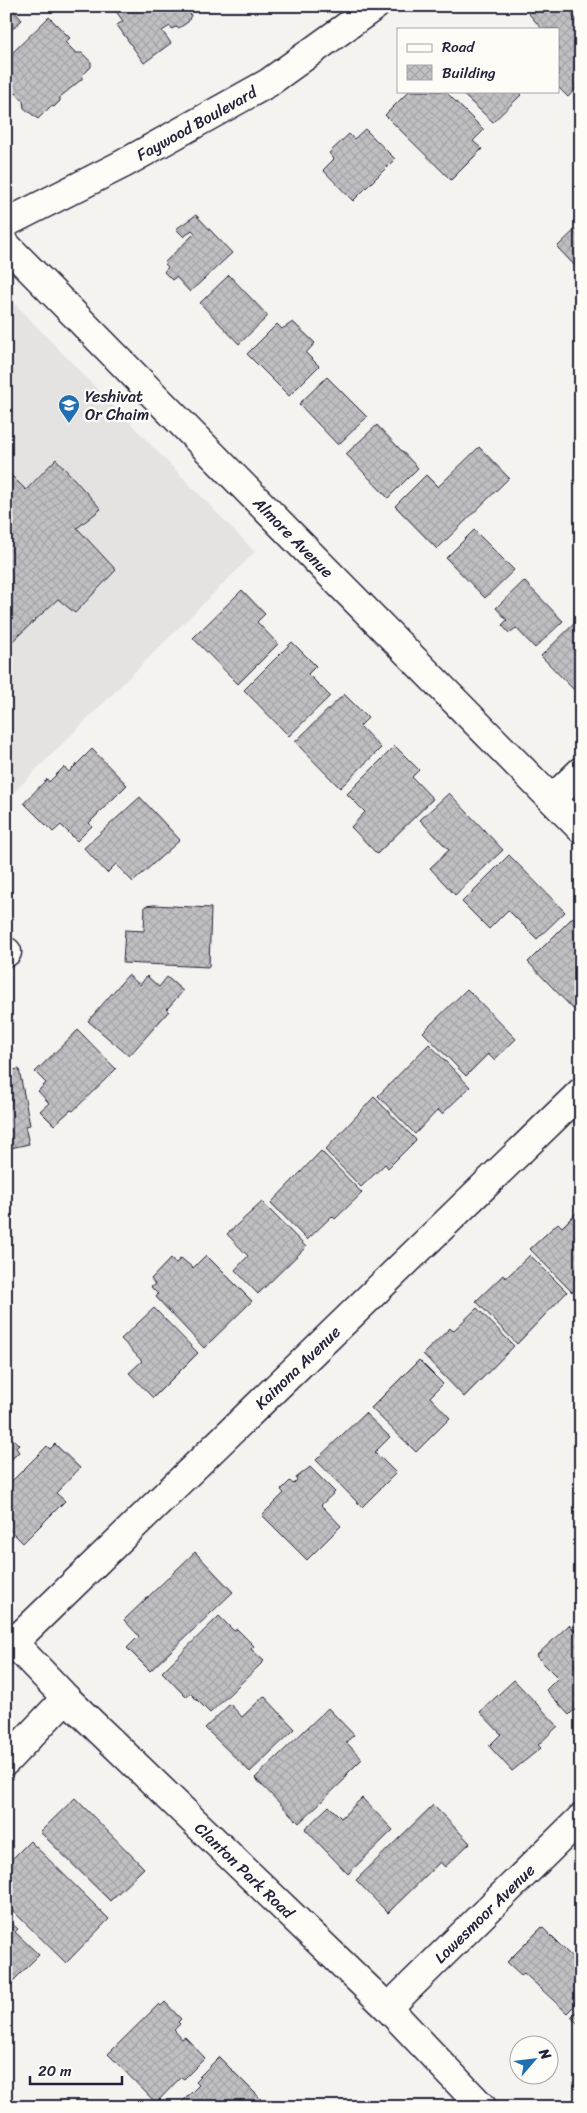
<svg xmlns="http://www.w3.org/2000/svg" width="587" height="2113" font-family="Sriracha,sans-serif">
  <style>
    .built { fill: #e4e3e2 }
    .building { fill: url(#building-cross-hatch); stroke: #22223b }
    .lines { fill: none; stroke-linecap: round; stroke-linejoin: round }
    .minor-casing { stroke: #22223b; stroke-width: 31 }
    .minor { stroke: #fdfcf7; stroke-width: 28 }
    .labels { text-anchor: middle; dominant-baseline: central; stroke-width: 4.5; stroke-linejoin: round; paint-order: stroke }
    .street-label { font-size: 16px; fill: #22223b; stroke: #fdfcf7 }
    .poi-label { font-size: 16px; fill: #22223b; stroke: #fdfcf7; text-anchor: start }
  </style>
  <defs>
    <pattern id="building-cross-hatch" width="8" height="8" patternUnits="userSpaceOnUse" patternTransform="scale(1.25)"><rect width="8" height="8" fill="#c0bfc2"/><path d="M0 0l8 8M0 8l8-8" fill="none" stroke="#a5a4a8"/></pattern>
  </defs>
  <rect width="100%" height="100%" fill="#f4f3ef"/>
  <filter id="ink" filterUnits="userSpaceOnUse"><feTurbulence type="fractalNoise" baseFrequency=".02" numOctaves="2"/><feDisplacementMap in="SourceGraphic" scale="10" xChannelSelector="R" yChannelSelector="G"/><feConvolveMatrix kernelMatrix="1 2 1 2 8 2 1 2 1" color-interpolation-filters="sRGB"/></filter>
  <g filter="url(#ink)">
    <path class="built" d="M6 295 255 552 6 800Z"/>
    <path class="building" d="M6 6H14V11L22 20 6 35Z
      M112 6H184L191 15 188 22 179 28 175 27 172 29 170 26 162 31 171 43 144 63 117 25 123 21Z
      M537 6H565L581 25V87L579 85 568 97 558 87V29H542L529 14Z
      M49 17 70 38 65 42 76 53H82L91 62V67L82 76V79L60 97V101L54 107 51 106 38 119 24 108 23 101 16 93 9 100 6 97V59Z
      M409 91H445L484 130 473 141 482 149 451 180 385 115Z
      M459 91H517L521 95 493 122Z
      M365 129 395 159 353 201 323 170 334 159 329 153 349 134 354 139Z
      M196 215 232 253 190 292 176 277 172 280 164 272 168 267 164 263 195 233 192 230 184 237 176 229Z
      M581 224V266L578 269 557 247Z
      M229 275 268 316 239 344 200 303Z
      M293 322 315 343 306 353 319 366 289 396 247 354 277 324 282 329Z
      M327 377 367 417 338 445 299 404Z
      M377 425 418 468 388 498 346 454Z
      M479 447 509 478 437 549 395 506 426 475 438 487Z
      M56 459 101 509 77 528 116 570 75 613 58 599 6 647V470L26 490Z
      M474 530 514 570 485 598 446 558Z
      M524 581 563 621 535 648 516 628 509 633 502 625 507 620 496 608Z
      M242 590 265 614 257 622 278 644 238 684 193 638Z
      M581 617V692L578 694 541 656Z
      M292 642 316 666 308 674 330 696 289 736 244 690Z
      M344 694 368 718 360 726 381 748 340 788 295 742Z
      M395 746 419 770 412 777 433 799 377 854 351 827 365 812 347 794Z
      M92 749 127 785 89 823 92 826 77 841 61 825 53 832 24 803 47 779 49 782 64 767 69 772Z
      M449 793 503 850 455 895 430 868 449 850 420 820Z
      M140 797 180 840 133 882 116 864 107 873 84 848Z
      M509 855 565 912 537 939 508 910 489 929 462 902Z
      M154 905 211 908 209 967 123 963 125 930 144 931 145 906Z
      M573 917 581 925V1007L576 1012 528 962Z
      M128 975 140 985 147 976 159 987 167 977 183 991 167 1009 169 1011 129 1056 88 1021Z
      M467 989 516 1039 494 1060 488 1054 466 1076 423 1032Z
      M78 1030 116 1069 73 1111 71 1110 54 1125 40 1111 49 1103 38 1091 46 1083 35 1072Z
      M429 1044 470 1087 442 1114 438 1110 415 1134 378 1096Z
      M19 1069 30 1125 25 1126 29 1144 6 1149V1071Z
      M374 1097 416 1140 388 1168 385 1164 361 1187 325 1150Z
      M321 1151 362 1193 335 1219 332 1216 307 1240 271 1203Z
      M262 1202 306 1247 258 1294 235 1270 248 1256 227 1234Z
      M581 1208V1283L572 1292 530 1249 558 1223 562 1227Z
      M206 1255 252 1301 204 1348 156 1297 158 1294 151 1287 155 1284 151 1279 171 1258 176 1263 181 1258 193 1268Z
      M530 1255 567 1292 517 1344 476 1301 503 1275 506 1278Z
      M154 1308 198 1353 153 1398 129 1373 142 1361 121 1339Z
      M477 1308 514 1346 464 1397 423 1354 450 1328 453 1331Z
      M419 1360 443 1384 430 1397 450 1418 416 1452 371 1408Z
      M365 1413 390 1437 375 1452 396 1473 362 1507 316 1460Z
      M6 1432 19 1445 16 1448 19 1452 6 1465Z
      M55 1444 80 1468 56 1493 65 1501 23 1543 6 1526V1487L47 1446 50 1449Z
      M310 1467 335 1492 321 1505 341 1526 307 1560 262 1515 284 1493 281 1490 290 1481 293 1484 297 1480 296 1478Z
      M195 1552 233 1592 150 1671 127 1648 139 1636 124 1620Z
      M219 1616 234 1631 237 1629 254 1646 251 1649 264 1661 210 1713 190 1693 186 1697 162 1672Z
      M569 1625 581 1637V1703L569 1715 546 1690 558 1678 536 1656Z
      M514 1680 558 1726 538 1745 541 1748 512 1771 489 1746 501 1734 480 1712Z
      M264 1696 295 1729 250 1772 205 1728 230 1704 242 1717Z
      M328 1708 354 1735 346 1742 362 1759 344 1777 346 1778 299 1823 255 1778Z
      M75 1798 144 1868 110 1901 40 1832Z
      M362 1798 393 1830 348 1874 305 1829 329 1806 341 1818Z
      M433 1805 470 1843 445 1867 440 1862 388 1913 356 1880Z
      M30 1841 109 1919 66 1963 6 1904V1865Z
      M6 1918 18 1929 15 1932 39 1955 6 1988Z
      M542 1927 581 1966V1976L577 1980 581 1984V1999L567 2013 524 1973 521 1975 507 1962Z
      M165 2002 181 2019 178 2022 180 2024 174 2030 182 2039 185 2037 205 2058 184 2079 181 2077 156 2103 108 2054 159 2004 161 2006Z
      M581 2007V2027L571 2017Z
      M219 2057 261 2099 253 2107H177L199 2085 195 2081Z"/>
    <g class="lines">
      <g class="minor-casing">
        <g id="minor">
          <path id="s1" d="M6 223 123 164 268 83 375 6"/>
          <path id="s2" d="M6 245 581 829"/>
          <path d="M552 799 581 771"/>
          <path d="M6 952H7"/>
          <path id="s3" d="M6 1635 66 1698 388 2008 482 2107"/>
          <path id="s4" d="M13 1643 581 1092"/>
          <path d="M6 1761 66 1698"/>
          <path id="s5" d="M388 2008 581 1818"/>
        </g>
      </g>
      <use href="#minor" class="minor"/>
    </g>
  </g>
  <defs>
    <g id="school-pin" transform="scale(1.125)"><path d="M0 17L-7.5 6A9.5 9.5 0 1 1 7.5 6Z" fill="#1f6fb2" stroke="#fdfcf7"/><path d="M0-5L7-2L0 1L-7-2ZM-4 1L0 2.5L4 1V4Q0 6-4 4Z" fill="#fff"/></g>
  </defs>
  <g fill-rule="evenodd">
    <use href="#school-pin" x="69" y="405"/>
  </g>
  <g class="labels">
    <g class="street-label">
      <text stroke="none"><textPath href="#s1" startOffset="215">Faywood Boulevard</textPath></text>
      <text stroke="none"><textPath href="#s2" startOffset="410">Almore Avenue</textPath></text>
      <text stroke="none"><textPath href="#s4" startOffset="396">Kainona Avenue</textPath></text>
      <text stroke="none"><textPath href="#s3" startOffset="335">Clanton Park Road</textPath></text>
      <text stroke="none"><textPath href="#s5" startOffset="135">Lowesmoor Avenue</textPath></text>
    </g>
    <g class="poi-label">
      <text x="85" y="396">Yeshivat<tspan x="85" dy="18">Or Chaim</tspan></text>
    </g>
  </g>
  <rect width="587" height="2113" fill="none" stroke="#fdfcf7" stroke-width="25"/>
  <rect x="12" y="12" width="562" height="2088" fill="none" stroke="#22223b" stroke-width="2" filter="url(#ink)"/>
  <rect x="397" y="28" width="162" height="65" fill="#fdfcf7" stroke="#a5a5ac"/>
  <rect x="407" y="44" width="25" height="8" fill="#fdfcf7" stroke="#a5a5ac"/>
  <text x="442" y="52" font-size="15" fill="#22223b">Road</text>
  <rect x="407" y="65" width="25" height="15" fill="url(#building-cross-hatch)" stroke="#a5a5ac"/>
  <text x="442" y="78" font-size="15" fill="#22223b">Building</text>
  <g transform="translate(534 2060) rotate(62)"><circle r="24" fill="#fdfcf7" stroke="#a5a5ac"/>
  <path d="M0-4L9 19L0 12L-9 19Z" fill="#1f6fb2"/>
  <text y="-8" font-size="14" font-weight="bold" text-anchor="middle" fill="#22223b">N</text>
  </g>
  <path d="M30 2076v8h92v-8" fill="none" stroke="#22223b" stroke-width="2.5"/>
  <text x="38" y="2076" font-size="15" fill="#22223b" stroke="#fdfcf7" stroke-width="4" paint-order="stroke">20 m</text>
</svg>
